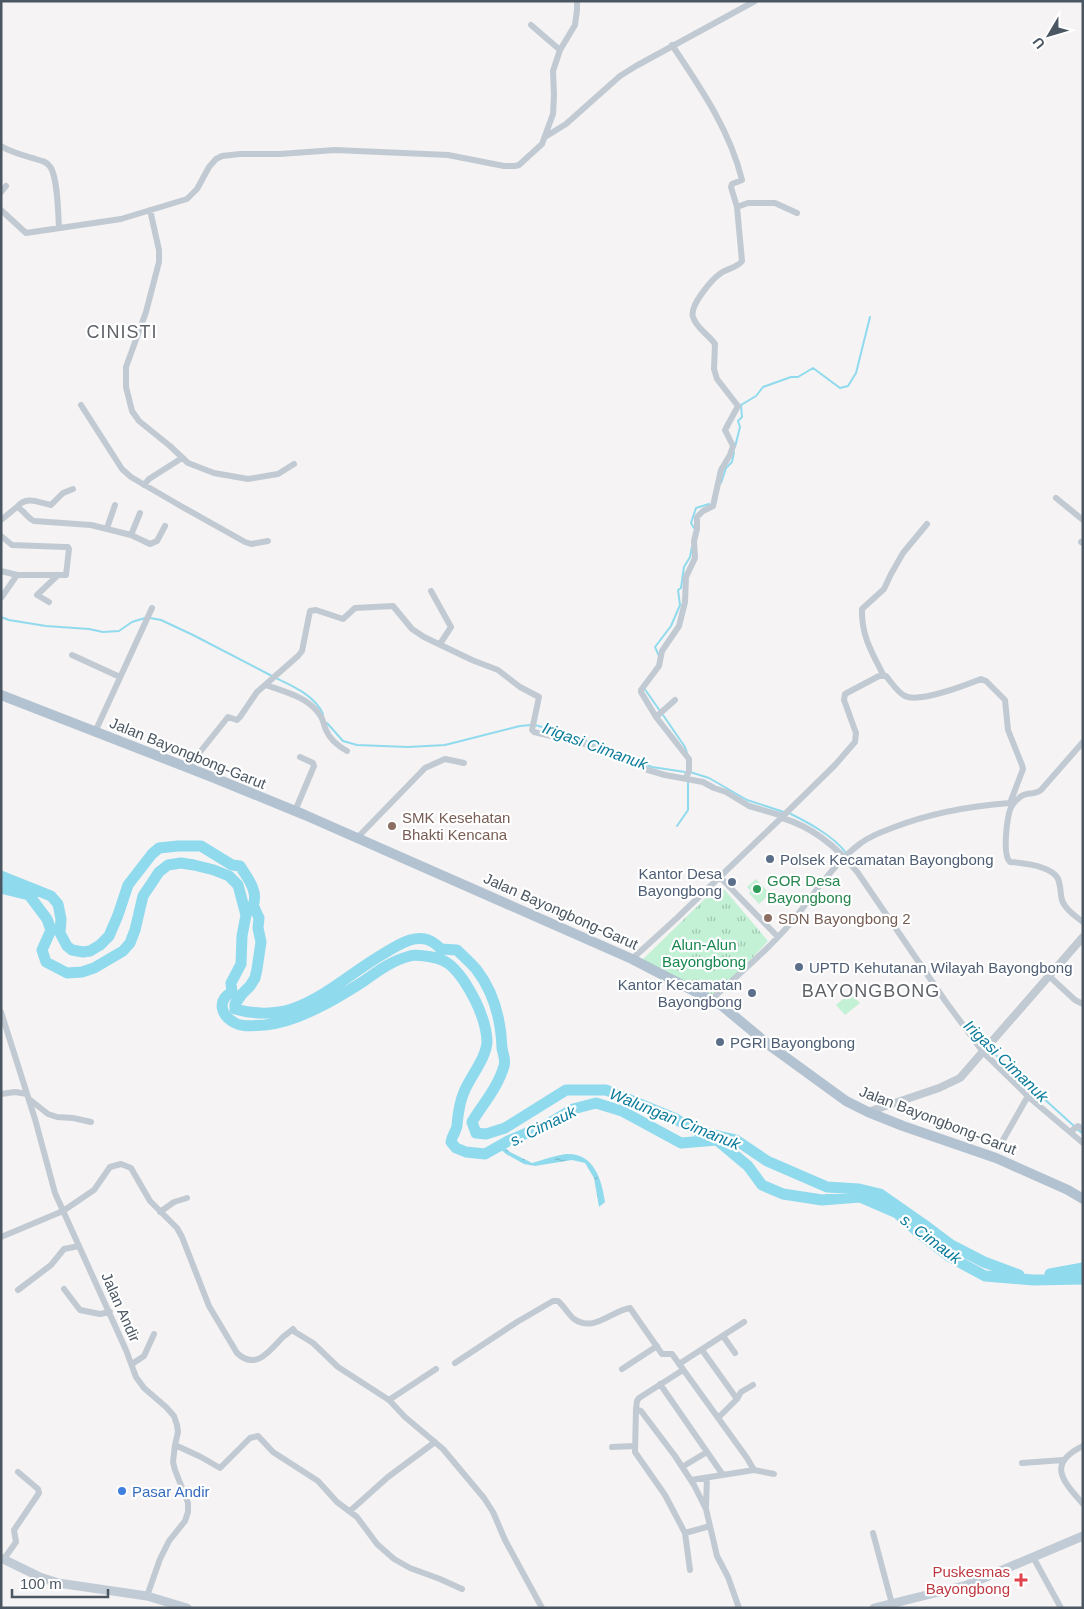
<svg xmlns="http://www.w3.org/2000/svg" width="1084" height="1609" font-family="Arial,sans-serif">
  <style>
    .grass { fill: url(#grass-tufts) }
    .pitch { fill: #c3f1d5 }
    .water { fill: url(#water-ripples) }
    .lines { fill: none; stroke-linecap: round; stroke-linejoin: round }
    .stream { stroke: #90daee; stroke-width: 2 }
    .river { stroke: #90daee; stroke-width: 11 }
    .minor { stroke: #c1cad2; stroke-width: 6 }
    .tertiary { stroke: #c1cad2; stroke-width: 8 }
    .secondary { stroke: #c1cbd6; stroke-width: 9 }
    .primary { stroke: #b3c2d1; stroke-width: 10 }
    .education-dot { fill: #8d6e63; stroke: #fff; stroke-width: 2 }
    .service-dot { fill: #5c6f8a; stroke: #fff; stroke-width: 2 }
    .leisure-dot { fill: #2e9e5b; stroke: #fff; stroke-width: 2 }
    .shop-dot { fill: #3f7fe0; stroke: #fff; stroke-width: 2 }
    .health-dot { fill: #e0444e; stroke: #fff; stroke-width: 2 }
    .labels { text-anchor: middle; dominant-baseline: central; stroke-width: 4.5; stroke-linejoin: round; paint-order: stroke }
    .street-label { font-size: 15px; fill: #4a5661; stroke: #fff }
    .education-label { font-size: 15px; fill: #785e54; stroke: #fff; text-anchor: start }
    .service-label { font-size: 15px; fill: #4e5e75; stroke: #fff; text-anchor: start }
    .leisure-label { font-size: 15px; fill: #27864d; stroke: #fff; text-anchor: start }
    .park-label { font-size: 15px; fill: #17864f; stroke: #fff }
    .shop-label { font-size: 15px; fill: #366cbe; stroke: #fff; text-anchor: start }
    .health-label { font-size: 15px; fill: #be3a42; stroke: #fff; text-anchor: end }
    .water-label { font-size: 16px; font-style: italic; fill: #0c7c9b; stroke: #fff }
    .quarter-label { font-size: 18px; letter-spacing: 1px; fill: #5f6368; stroke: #fff }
  </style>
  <defs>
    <pattern id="grass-tufts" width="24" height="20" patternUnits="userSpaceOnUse" patternTransform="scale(1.25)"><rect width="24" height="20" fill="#c3f1d5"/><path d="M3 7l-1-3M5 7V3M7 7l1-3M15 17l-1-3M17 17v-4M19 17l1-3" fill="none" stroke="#a0c6b0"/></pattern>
    <pattern id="water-ripples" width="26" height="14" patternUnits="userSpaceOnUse" patternTransform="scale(1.25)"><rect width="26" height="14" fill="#90daee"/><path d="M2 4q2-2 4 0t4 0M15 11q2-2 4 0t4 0" fill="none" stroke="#78b4c4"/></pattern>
  </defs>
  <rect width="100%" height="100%" fill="#f5f3f3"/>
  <path class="grass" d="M717 887 724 889 768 941 712 1001 639 963Z"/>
  <path class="pitch" d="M756 879 770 894 759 904 749 893 751 891 747 887Z
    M850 993 860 1003 845 1015 836 1005Z"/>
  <path class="water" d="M508 1141 504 1147 510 1152 532 1163C543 1160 556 1155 567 1154 594 1153 602 1180 605 1202L599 1207 594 1178 585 1163 572 1160 535 1166 524 1164 506 1154 499 1148Z"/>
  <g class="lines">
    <path class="stream" d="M735 447 740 427 738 421 742 417 741 405 756 396 763 387 791 377H798L813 368 840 388 848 386 856 373 870 317
      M721 483 726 468 732 462 734 452
      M694 528 691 523 696 508 709 504
      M1 617 9 620 46 626 89 629 103 632 119 631 132 622 145 618
      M150 618 161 620 193 635 272 676
      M659 656 655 647 671 626 680 605 678 590 681 588 684 567 690 557 692 547
      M276 678C293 686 315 696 323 714
      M644 688 660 711
      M663 715 685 747 687 753
      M327 723 343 741 357 745 408 747 445 745 520 726 531 725
      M535 725 571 735 652 767 685 772
      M690 772 709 778 747 800 784 812
      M789 813C807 822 834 836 846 853
      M677 826 688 810V782
      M971 1030 985 1045
      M988 1048 1074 1126
      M1077 1129 1083 1134"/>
    <path class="river" d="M1 876 51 896 58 904 61 919 60 933 67 946 72 950 83 952 90 951 100 945 109 936 118 915 128 885 152 854 159 848 178 846H201L232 865 240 866C247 877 259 892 253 905L259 918 258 928 261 942 257 969 255 978 250 986 242 994 235 1004V1009C252 1014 275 1015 292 1009 326 997 352 972 383 954 391 949 401 943 410 940 424 936 432 940 441 949L457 950C463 956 470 962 476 969 494 992 501 1020 502 1048 503 1055 506 1059 504 1066 498 1087 483 1104 472 1122L476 1133 486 1134 505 1128 566 1090H606L674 1118 697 1131 736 1140 767 1161 827 1187 859 1189 880 1194 923 1224 951 1245 984 1262 1019 1275
      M1 888 29 895 47 919 51 930 42 950 46 962 67 973 82 972 94 968 123 951 130 943 135 930 143 896 159 872 168 865 181 863 194 865 214 870 229 876 238 885 246 915 242 936 241 964 231 983 232 992C217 1000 220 1015 235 1023 244 1028 255 1025 265 1025 298 1022 336 999 364 981 378 971 393 960 410 956 415 954 420 956 425 956 445 958 453 965 464 981 475 998 486 1021 487 1041 487 1057 470 1077 464 1092 459 1103 458 1114 457 1125 457 1130 452 1135 451 1142L456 1148 466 1152 485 1154 508 1141 548 1124 573 1109 596 1103 622 1111 681 1143 717 1140 748 1166 762 1185 783 1194 822 1200 860 1197 897 1213 919 1233 950 1257 985 1276 1033 1280 1083 1279
      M1050 1274 1083 1268"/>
    <path class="minor" d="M531 25 560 50
      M672 45C700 87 730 130 742 180L732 184 731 187 737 207 742 261C737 268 728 268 721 273 712 279 689 306 693 317 696 328 709 335 715 344L714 369 717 379 738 406 725 430 733 446 730 455 721 470 713 506 703 511 697 517V529L694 541 695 558 686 577 685 602 679 626 662 651 659 666 641 690V692L656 717 689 759V771L686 778
      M545 137 566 124 620 76 636 66 755 1
      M1 146C14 154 28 156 42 161 46 162 49 165 51 168 58 181 58 213 59 228
      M1 192 6 186
      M737 207 748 203H775L797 213
      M1 210 26 233 121 219 187 199 197 189 209 167 216 159 222 156 240 154H280L335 150 448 155 504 166H515L519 165 542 144 553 114 554 95 553 71 560 50 575 25 577 10V1
      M150 210 159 250V262L146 312 126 367V387L132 411 139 421 170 446 188 463 214 473 248 479 278 474 294 464
      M81 405 122 469 131 477 179 505 245 542 251 544 268 541
      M144 485 149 479 182 458
      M1056 498 1083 520
      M17 507C27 495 39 503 51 505L63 493 73 489
      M1 520 17 507C24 510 27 518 34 521L91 525 131 535 150 544 157 541 165 526
      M927 524 903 553 891 574 884 589 862 609C861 635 872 653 884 676H886C892 683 897 692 905 696 919 703 966 685 981 679L986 681 1005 700 1008 730 1022 765 1023 769 1010 803
      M107 528 115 505
      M131 535 140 513
      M1 536 12 545 64 547H68L69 549 66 575H17L1 571
      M1081 542 1083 543
      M431 591 451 627 440 644
      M1 598 17 575
      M49 602 37 595 58 575
      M72 655 120 677
      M266 685C285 692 308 697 320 715 323 719 324 725 326 730 330 740 338 746 347 751
      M656 717 675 700
      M95 732 152 608
      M1083 742 1041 790C1034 796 1025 791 1019 798 1016 800 1013 804 1011 807 1007 817 1002 855 1010 862 1023 863 1049 866 1057 877 1061 883 1060 893 1062 900 1065 909 1075 916 1083 922
      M190 769 196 757 228 717 237 720 240 717 257 692 298 656 302 651 310 611 316 610 343 619 355 608 393 606 412 629 424 637 472 660 498 670 520 687 539 697 532 730 534 732 585 744 648 770 665 775 703 782 714 788 726 792 749 806 783 816 782 818
      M295 811 314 766 313 763 300 757
      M783 816 835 765 855 742 856 733 844 700 845 694 879 676H884
      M357 838 425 768 445 759 464 763
      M719 876 777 936
      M632 959 677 918 780 819 782 818C813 827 838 848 858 873L946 1002 983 1052 1031 1099 1083 1143
      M1049 976 1075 1000 1083 1004
      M712 999C740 973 775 944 798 914 818 889 835 862 861 843 870 836 881 832 892 828 930 813 970 806 1010 803L1011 805
      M1 1012 35 1119 55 1193 126 1350 136 1377 144 1388 166 1407 174 1416 177 1425 178 1432 175 1445 173 1462 175 1470 188 1503V1512L185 1521 169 1541 160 1559 147 1596
      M1 1094 15 1092 27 1094
      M29 1099 48 1114 57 1117 73 1118 91 1122
      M1070 1132 1078 1126 1083 1129
      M1003 1140 1028 1096
      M160 1212 174 1202 187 1198
      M1 1237 63 1211 94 1190 110 1167 121 1164 131 1168 150 1201 177 1228 182 1237 209 1306 237 1353C255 1370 268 1353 281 1339 284 1335 289 1333 293 1329L295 1332 313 1343 338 1367 389 1400 405 1417 443 1449 484 1498 493 1512 505 1540 542 1608
      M64 1289 80 1310 100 1314 110 1312
      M18 1290 51 1265 64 1249 79 1246
      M723 1336 735 1353
      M702 1350 737 1399
      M455 1363 517 1322 553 1301H558C564 1306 568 1314 574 1319 594 1333 611 1311 630 1308L662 1354H672L747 1458 754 1470
      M132 1364 144 1356 154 1334
      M679 1364 744 1322
      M622 1369 657 1346
      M660 1384 723 1475
      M389 1400 436 1369
      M636 1409 637 1401 639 1398 683 1370
      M718 1418 737 1399 741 1392 753 1385
      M175 1445 201 1457 220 1468 250 1438 258 1436 273 1452 318 1481 337 1502 357 1517 377 1544 394 1559 410 1568 440 1579 462 1589
      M1083 1446C1046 1464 1063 1481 1083 1504
      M612 1447 634 1446
      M1022 1463 1063 1460
      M682 1467 707 1452
      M691 1480 754 1470 774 1474
      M706 1507 707 1478
      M350 1511 388 1477 435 1442
      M685 1533 710 1526
      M873 1533 892 1604
      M1033 1557 1061 1608
      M4 1559 16 1542 14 1530 39 1493 38 1489 18 1472
      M690 1570 685 1533 665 1495 635 1452 636 1409 641 1411 675 1456 694 1485 706 1509 717 1556 728 1577 739 1608"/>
    <path class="tertiary" d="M868 1112 939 1088 960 1078 1083 937"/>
    <path class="secondary" d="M1 1558 40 1577 58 1583 147 1596 187 1608
      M874 1608 967 1585 1083 1536"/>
    <path class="primary" d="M1 695 212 777 305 815 632 959 721 1005 769 1045 846 1101 868 1112 903 1126 996 1158 1068 1190 1083 1199"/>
  </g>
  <g class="education-dot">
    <circle cx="392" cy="826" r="5"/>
    <circle cx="768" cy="918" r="5"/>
  </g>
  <g class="service-dot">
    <circle cx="770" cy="859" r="5"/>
    <circle cx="732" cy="882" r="5"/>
    <circle cx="799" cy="967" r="5"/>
    <circle cx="752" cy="993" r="5"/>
    <circle cx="720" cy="1042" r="5"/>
  </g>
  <circle class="leisure-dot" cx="757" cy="889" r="5"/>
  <circle class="shop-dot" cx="122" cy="1491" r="5"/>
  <path class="health-dot" d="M1018.5 1572.5h5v5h5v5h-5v5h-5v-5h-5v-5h5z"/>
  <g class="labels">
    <g class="street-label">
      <text transform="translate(188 753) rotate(22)">Jalan Bayongbong-Garut</text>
      <text transform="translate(561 911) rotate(24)">Jalan Bayongbong-Garut</text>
      <text transform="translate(938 1120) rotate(21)">Jalan Bayongbong-Garut</text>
      <text transform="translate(121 1307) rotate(66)">Jalan Andir</text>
    </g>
    <g class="education-label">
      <text x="402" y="817">SMK Kesehatan<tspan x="402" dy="17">Bhakti Kencana</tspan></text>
      <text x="778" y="918">SDN Bayongbong 2</text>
    </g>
    <g class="service-label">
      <text x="780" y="859">Polsek Kecamatan Bayongbong</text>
      <text x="722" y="873" text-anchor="end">Kantor Desa<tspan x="722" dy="17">Bayongbong</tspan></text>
      <text x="809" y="967">UPTD Kehutanan Wilayah Bayongbong</text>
      <text x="742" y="984" text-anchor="end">Kantor Kecamatan<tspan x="742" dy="17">Bayongbong</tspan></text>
      <text x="730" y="1042">PGRI Bayongbong</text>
    </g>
    <g class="leisure-label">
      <text x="767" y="880">GOR Desa<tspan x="767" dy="17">Bayongbong</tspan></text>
    </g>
    <g class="park-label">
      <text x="704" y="944">Alun-Alun<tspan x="704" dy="17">Bayongbong</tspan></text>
    </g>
    <g class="shop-label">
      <text x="132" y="1491">Pasar Andir</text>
    </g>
    <g class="health-label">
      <text x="1010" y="1571">Puskesmas<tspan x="1010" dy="17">Bayongbong</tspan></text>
    </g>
    <g class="water-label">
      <text transform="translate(595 746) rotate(20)">Irigasi Cimanuk</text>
      <text transform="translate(1006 1061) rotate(44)">Irigasi Cimanuk</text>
      <text transform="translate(675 1119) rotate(22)">Walungan Cimanuk</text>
      <text transform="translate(543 1126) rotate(-26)">s. Cimauk</text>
      <text transform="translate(931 1239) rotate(37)">s. Cimauk</text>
    </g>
    <g class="quarter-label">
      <text x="122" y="332">CINISTI</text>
      <text x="871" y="991">BAYONGBONG</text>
    </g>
  </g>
  <rect width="1084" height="1609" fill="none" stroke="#4a5661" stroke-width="5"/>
  <g transform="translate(1049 35) rotate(232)" stroke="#ffffff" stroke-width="4" paint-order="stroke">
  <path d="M0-4L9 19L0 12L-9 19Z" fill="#4a5661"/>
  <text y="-8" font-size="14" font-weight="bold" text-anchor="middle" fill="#4a5661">U</text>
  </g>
  <path d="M12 1589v8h96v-8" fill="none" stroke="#4a5661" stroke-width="2.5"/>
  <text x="20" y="1589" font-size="15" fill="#4a5661" stroke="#ffffff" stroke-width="4" paint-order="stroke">100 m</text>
</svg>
